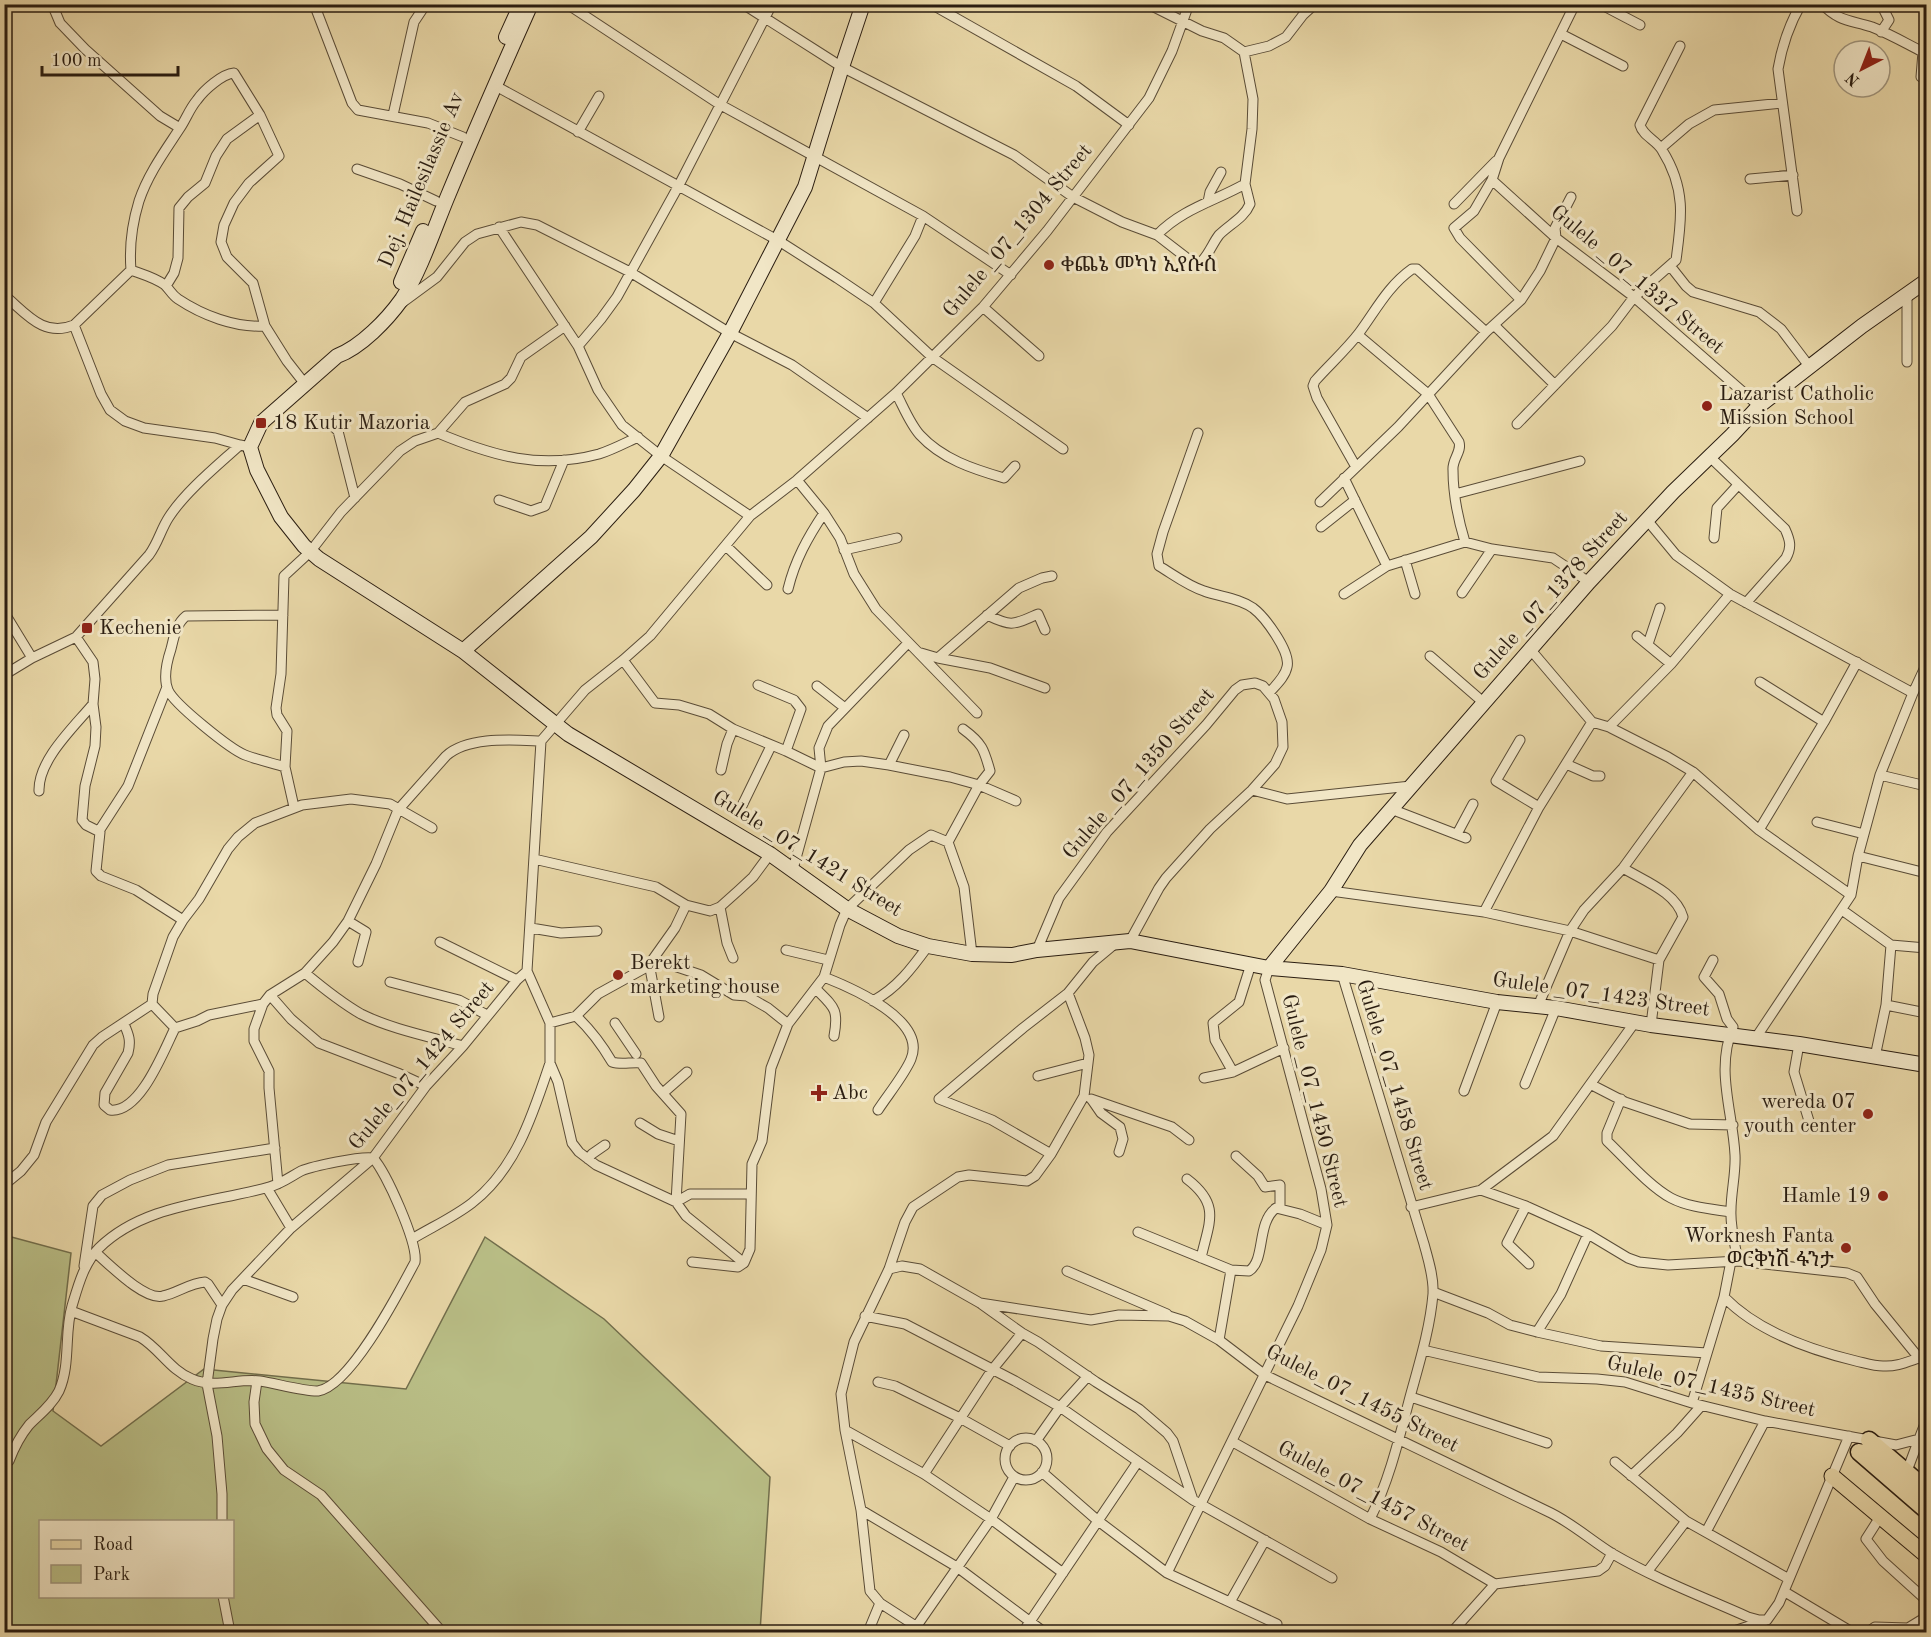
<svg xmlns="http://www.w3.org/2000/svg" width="1931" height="1637" font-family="'Old Standard TT','Noto Serif Ethiopic',serif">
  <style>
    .green { fill: #b9be86; stroke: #726e4c; stroke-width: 1.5; fill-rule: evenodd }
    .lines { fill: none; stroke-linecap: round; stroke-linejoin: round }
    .minor-casing { stroke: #5a4c37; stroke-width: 11 }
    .secondary-casing { stroke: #2a1d11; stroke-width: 16 }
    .primary-casing { stroke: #2a1d11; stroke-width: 17 }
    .trunk-casing { stroke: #2a1d11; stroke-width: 19 }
    .minor { stroke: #f1e6c6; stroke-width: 9 }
    .secondary { stroke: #f1e6c6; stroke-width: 14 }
    .primary { stroke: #e9d8a8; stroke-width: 15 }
    .trunk { stroke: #e9d8a8; stroke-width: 16 }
    .poi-dot { fill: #8f2418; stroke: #f1e6c6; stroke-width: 2 }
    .labels { text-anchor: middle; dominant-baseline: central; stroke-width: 6; stroke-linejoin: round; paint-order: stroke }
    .street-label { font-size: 21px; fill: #2a1d11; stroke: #f1e6c6 }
    .poi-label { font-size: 21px; fill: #2a1d11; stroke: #f1e6c6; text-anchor: start }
  </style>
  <rect width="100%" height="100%" fill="#e9d8a8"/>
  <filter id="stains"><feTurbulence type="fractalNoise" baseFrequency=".00333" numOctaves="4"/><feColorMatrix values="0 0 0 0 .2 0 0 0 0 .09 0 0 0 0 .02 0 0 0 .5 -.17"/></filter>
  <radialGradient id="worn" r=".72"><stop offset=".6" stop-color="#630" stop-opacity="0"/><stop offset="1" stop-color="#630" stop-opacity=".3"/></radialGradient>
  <path class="green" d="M4 1235 71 1253 53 1411 101 1446 204 1369 406 1389 485 1237 604 1319 770 1477 760 1632H5ZM40 1522H232V1596H40Z"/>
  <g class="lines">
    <g class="minor-casing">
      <path id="minor" d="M52 4 60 23 85 49 160 116 180 128
        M314 4 352 103 358 110 428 123 463 137
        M567 4 719 104 923 216 1011 275
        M743 4 842 67 1014 155 1073 197 1122 222 1157 235C1182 209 1215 201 1245 184L1252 129 1253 99 1244 52 1224 38 1202 31 1148 4
        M931 4 1076 86 1129 125
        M1600 4 1640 25
        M1822 4C1839 22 1851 20 1872 27 1890 34 1907 44 1923 52
        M1881 32 1889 20 1881 4
        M1561 34 1623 66
        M1244 52 1269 46 1286 37 1303 15 1315 4
        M1921 77 1923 52
        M494 85 779 241 837 278 874 303 932 357 1063 449
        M393 115 414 22 426 4
        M578 132 599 96
        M1661 148 1689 124 1714 110 1782 103
        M357 169 400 184 436 201
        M1750 179 1793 175
        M1492 180 1556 238 1634 297 1759 406
        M1208 202 1210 192 1221 172
        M1454 204 1496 161
        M1797 211 1778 69C1782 46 1789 25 1801 4
        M499 227 578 346 598 390 622 425 661 456 750 516
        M1157 235 1192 262 1200 263C1209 255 1212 244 1219 235 1230 224 1244 218 1250 204L1245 184
        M1671 267 1686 286 1693 292 1759 312 1781 329 1809 366
        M131 270C129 246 132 224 139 201 148 174 165 151 180 128 186 119 190 108 197 100 204 90 222 74 234 73L260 115 279 156 249 183 234 203 224 225 221 242 227 257 253 283 265 326 287 361 305 384
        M131 270C142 274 156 278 165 285 170 290 172 295 178 299 202 315 235 328 265 326
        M166 286 174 273 178 258 179 208 188 197 205 183 216 156 227 139 260 115
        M4 295C26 313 43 338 74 325L131 270
        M1907 295V362
        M1521 300 1460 238 1454 228 1474 211 1492 180 1499 158 1575 4
        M403 302 437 277 465 242 477 234 521 222 537 225 630 272 730 333 792 365 868 418
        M874 303 915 236 923 216
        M983 307 1039 356
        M74 325 101 394 110 410 125 421 144 428 215 438 240 445
        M1494 325 1555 385
        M1358 335 1428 394 1459 442C1462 452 1452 459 1453 470 1453 494 1458 519 1465 542
        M578 346 601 319 617 297 679 185 772 4
        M896 393C903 406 910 424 920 435 942 459 973 469 1004 478L1015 466
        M318 424 334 427 338 431 355 498
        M1517 424 1612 326 1634 297 1676 260C1682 218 1686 188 1662 150 1656 140 1643 136 1640 125L1680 46
        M438 433C493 456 540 470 599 454 612 450 625 443 638 437
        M1198 433 1163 532 1157 554 1159 566C1174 575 1188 586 1204 591 1220 597 1239 598 1253 608 1265 617 1291 652 1287 667 1285 677 1276 685 1269 693
        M1710 457 1785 529C1790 540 1792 547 1786 558L1746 603
        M1356 467 1317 398 1313 386 1315 381C1329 365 1346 350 1359 333 1376 310 1388 286 1412 269H1417L1486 332
        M1344 478 1387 566
        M797 480 824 513 840 538 854 574 876 609 977 713
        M1455 494 1580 461
        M499 500 531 511 545 506 564 460
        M1320 502 1398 427 1486 332 1521 300 1540 271 1556 238 1555 228 1571 197
        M1647 520 1676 555 1730 594 1913 693
        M1321 527 1355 500
        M1714 538 1717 508 1738 485
        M726 546 767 585
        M844 550 897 538
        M1405 560 1415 594
        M788 589C795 560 808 537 824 513
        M1462 593 1492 549
        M1344 594 1387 566 1465 542 1492 549 1553 558 1589 582
        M4 612 32 658
        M283 615 186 616C176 624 174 637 171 649 167 661 163 678 168 690 174 704 230 749 245 755 258 760 272 763 285 767
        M987 615C1012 627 1013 625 1038 614L1045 630
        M1637 636 1671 664
        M76 637 93 662 95 679 93 704 96 727 95 746 85 786 82 820 86 825 100 832 96 871 101 876 136 890 183 920
        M1648 644 1660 608
        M1530 649 1592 722 1609 727 1668 757 1693 772 1759 830 1851 895
        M921 653 938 658 1019 588 1042 578 1052 576
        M1430 656 1483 702
        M938 658 990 668 1045 688
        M623 660 655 703 679 705 709 714 733 729 786 751 821 768 844 762 861 761 889 765 950 777 979 785 1016 801
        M4 675 32 658 76 637 149 555C158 543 161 529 169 517 186 491 217 466 240 445L250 447
        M1760 682 1824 722
        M758 685 794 700 801 709 786 751
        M817 686 845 708
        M1609 727 1671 664 1730 594
        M1520 740 1496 781 1539 807
        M1566 764 1593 776H1600
        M889 765 904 735
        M721 770 727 744 733 729
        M1880 775 1926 786
        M1252 790 1287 799 1411 786
        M39 791C38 760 74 727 93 704
        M294 807 285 767 287 731 277 715 276 708 281 674 284 576 310 552 341 512 400 451 415 441 438 433 465 402 505 384 511 378 521 357 565 326
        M1391 809 1466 838
        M738 814 771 746
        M1817 822 1864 834
        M1759 830 1824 722 1857 662
        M99 831 128 786 167 687
        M1457 834 1473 804
        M948 842 979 785 990 771C984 749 982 743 963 729
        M1858 856 1926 873
        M534 859 656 887 686 905 710 911 720 907 739 890 753 877 770 854
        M1623 868C1644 881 1676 892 1683 917L1659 960 1651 1025
        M793 869 821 768 819 748 828 726 908 643
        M1331 891 1484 912 1570 931 1659 960
        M720 907 727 943 733 958
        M1842 910 1891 945
        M1484 912 1539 807 1592 722
        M348 921 366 932 358 962
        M531 928 561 933 597 931
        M440 942 517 980
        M1891 945 1926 948
        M786 950 828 960
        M1037 950 1059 898 1107 832 1206 725 1235 690 1242 685 1255 683 1263 686 1274 699 1282 722 1283 747 1275 764 1252 790 1210 829 1166 878 1159 888 1130 941
        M653 959 701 975 734 995 747 996 768 1008 788 1024
        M1713 960 1704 977 1719 994 1727 1019 1733 1027C1715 1070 1733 1112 1735 1155 1736 1173 1731 1192 1731 1210 1730 1226 1735 1245 1738 1261
        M649 963 659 1017
        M527 971 550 1023V1063L558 1082 572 1143 579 1152 596 1165 676 1202 690 1194H750
        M305 973C323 988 340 1002 361 1014 391 1029 431 1037 463 1046
        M1342 974 1424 1244C1428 1259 1434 1277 1433 1294 1430 1329 1419 1364 1410 1397 1399 1439 1389 1481 1370 1519
        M824 977C852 988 927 1020 911 1059 905 1074 887 1096 878 1110
        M390 982 459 1000 487 1015
        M816 989C834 1007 839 1009 834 1036
        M270 995 291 1019 319 1043 400 1074 426 1086
        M873 1001C897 988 912 968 928 946
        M1886 1005 1926 1013
        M1538 1006 1570 931 1584 910 1623 868 1693 772
        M576 1016C591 1030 602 1045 612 1062 621 1065 631 1062 641 1063L656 1086 681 1114 676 1202 686 1216 744 1263
        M550 1023 576 1016 598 994 645 968 653 959 675 928 686 905
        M615 1023 636 1054
        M124 1024C129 1035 131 1041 128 1053L105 1093 104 1105 110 1110C140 1114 164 1050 175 1028L197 1021 209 1015 263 1004
        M175 1028 152 1004 153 994 173 937 183 920 199 899 228 849 238 837 255 823 302 805 351 799 390 804 432 828
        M1755 1039 1851 895 1858 856 1880 775 1913 693 1926 665
        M1799 1044 1794 1072 1809 1121
        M1875 1057 1886 1005 1891 945
        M1233 1072 1215 1040 1213 1023 1239 1002 1251 964
        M1038 1076 1088 1063
        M1204 1078 1233 1072 1284 1048
        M1525 1084 1556 1008
        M1592 1085 1625 1102 1690 1124 1733 1125
        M1464 1091 1497 1002
        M663 1093 687 1072
        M1091 1099 1172 1127 1189 1140
        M1621 1099 1607 1133V1141C1625 1158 1650 1187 1671 1198 1688 1207 1711 1209 1730 1212
        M1092 1100 1101 1113 1120 1127 1123 1139 1119 1152
        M640 1123 658 1134 679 1141
        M1051 1154 992 1120 939 1099 1023 1028 1068 993 1093 962 1117 942
        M1236 1156 1258 1176 1265 1187 1280 1185V1207
        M588 1159 592 1154 605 1145
        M1187 1179C1221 1205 1209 1222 1201 1258
        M278 1184 269 1088V1071L254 1041V1029L263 1004 270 995 305 973 333 942 348 921 376 864 398 810 446 756C468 736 513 740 541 741
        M4 1185 21 1171 34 1155 46 1122 93 1045 102 1037 152 1004
        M267 1188 291 1228
        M1481 1190 1553 1136 1635 1022
        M1526 1206 1507 1243 1529 1264
        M1411 1207 1481 1190 1526 1206 1588 1234 1628 1258 1639 1262 1668 1265 1738 1261 1847 1273 1857 1277 1875 1304 1919 1358 1926 1362
        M1138 1232 1231 1270 1249 1271C1266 1260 1256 1223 1276 1208L1300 1214 1327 1225
        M412 1239C432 1227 454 1217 472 1203 516 1169 533 1114 550 1063
        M96 1253C110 1265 145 1301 163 1296 177 1293 190 1283 205 1282L208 1284 222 1305
        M692 1262 738 1267 744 1263 750 1249 752 1164 762 1141 771 1068 788 1024 824 977 840 925 847 909 909 850 931 835 948 842 964 887 972 954
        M84 1266 93 1206 102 1195 130 1180 168 1165 275 1148
        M889 1269 902 1266 920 1269 980 1303 1022 1333 1038 1342 1096 1382 1139 1409 1167 1433 1173 1441 1193 1500
        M1067 1271 1167 1314
        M243 1279 293 1297
        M1433 1292 1488 1313 1510 1325 1537 1332 1601 1346 1707 1353
        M1724 1297C1758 1332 1810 1350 1856 1361 1865 1363 1874 1366 1883 1366 1896 1367 1907 1362 1919 1358
        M980 1303 1091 1320 1119 1315 1169 1316 1185 1321 1219 1340 1265 1375 1551 1513C1573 1524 1592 1541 1613 1554 1656 1579 1703 1597 1748 1617L1759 1620H1767
        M71 1311 140 1337C160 1349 170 1370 192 1379 215 1389 237 1378 260 1381 274 1383 307 1392 318 1391 351 1386 400 1290 415 1262 418 1243 386 1172 373 1158
        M865 1316 905 1324 1015 1381 1060 1407 1193 1500 1332 1578
        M1537 1332 1561 1294 1588 1234
        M1219 1340 1231 1270
        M1423 1350 1538 1377 1597 1379 1625 1382 1692 1403 1765 1421 1896 1445 1919 1439 1926 1421
        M257 1381 254 1402 255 1424 267 1449 284 1470 321 1495 442 1632
        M878 1382 895 1386 960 1418 1010 1446
        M1411 1397 1547 1443
        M1692 1403 1724 1297 1731 1261
        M845 1430 924 1474 991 1519 1063 1573
        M1005 1459a21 21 0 1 1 42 0a21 21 0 1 1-42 0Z
        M1036 1441 1060 1407 1088 1376
        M1233 1442 1370 1519 1441 1552 1495 1584
        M9 1461C14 1448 20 1436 29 1425 40 1414 52 1405 59 1391 71 1364 64 1333 72 1306 78 1286 84 1263 99 1248 144 1204 212 1203 269 1187 281 1184 290 1177 301 1171 313 1166 360 1156 373 1158
        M1615 1462 1686 1521 1789 1579
        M1907 1471 1919 1439
        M1042 1472 1097 1520 1167 1573 1277 1624
        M924 1474 992 1370 1022 1333
        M1631 1476 1677 1433 1701 1406
        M861 1510 957 1567 1044 1632
        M1880 1517 1866 1539 1883 1561 1926 1600
        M222 1522V1494L217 1436 207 1384 213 1339 217 1319 222 1305 232 1290 291 1228 373 1158 426 1086 463 1046 517 980 527 971 541 741 585 690 623 660 650 636 750 516 797 480 896 393 983 307 1047 231 1149 98 1172 51 1189 4
        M1706 1532 1765 1421
        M1647 1572 1686 1521
        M1167 1573 1298 1306 1321 1250 1327 1225 1321 1189 1265 980 1269 968
        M1785 1592 1852 1632
        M223 1596 230 1632
        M1230 1602 1265 1540
        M916 1627 991 1519 1014 1477
        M868 1632 880 1603
        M925 1632 880 1603 870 1591 861 1510 845 1430 841 1394 854 1342 889 1269 905 1222 913 1207 958 1177 969 1175 1027 1181 1035 1176 1051 1154 1084 1096 1089 1055 1085 1038 1068 993
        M1023 1632 1137 1463
        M1452 1632 1495 1584 1598 1571 1605 1566 1612 1553
        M1731 1632 1767 1620 1779 1603 1849 1436
        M1868 1632 1875 1627 1908 1628 1926 1617"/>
    </g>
    <g class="secondary-casing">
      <path id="secondary" d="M531 4C502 69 474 133 447 198 435 227 419 274 402 299 387 320 361 347 337 356L261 423 250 447 257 470 281 517 304 546 319 559 463 651 568 734 770 854 847 909 898 936 928 946 972 954 1012 955 1037 950 1130 941 1269 968 1342 974 1497 1002 1556 1008 1651 1025 1799 1044 1926 1065
        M506 37 521 4
        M401 282 423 231
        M463 651 591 537 634 490 661 456 730 333 805 187 842 67 863 4
        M1269 968 1331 891 1360 845 1589 582 1673 492 1732 435 1759 406 1862 326 1926 281"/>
    </g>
    <g class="primary-casing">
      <path id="primary" d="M1832 1476 1926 1555"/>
    </g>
    <g class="trunk-casing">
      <path id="trunk" d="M1869 1440 1926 1489
        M1859 1452 1926 1510"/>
    </g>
    <use href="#minor" class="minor"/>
    <use href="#secondary" class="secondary"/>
    <use href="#primary" class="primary"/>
    <use href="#trunk" class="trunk"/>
  </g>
  <g class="poi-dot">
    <circle cx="1049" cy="265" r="6"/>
    <circle cx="1707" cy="406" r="6"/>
    <rect x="255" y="417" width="12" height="12" rx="3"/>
    <rect x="81" y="622" width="12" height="12" rx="3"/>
    <circle cx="618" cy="975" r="6"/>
    <path d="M816 1084h6v6h6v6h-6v6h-6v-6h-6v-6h6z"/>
    <circle cx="1868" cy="1114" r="6"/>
    <circle cx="1883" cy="1196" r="6"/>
    <circle cx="1846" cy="1248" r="6"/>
  </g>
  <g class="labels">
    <g class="street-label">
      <text transform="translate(422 180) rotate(-67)">Dej. Hailesilassie Av</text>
      <text transform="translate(1018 231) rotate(-50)">Gulele _07_1304 Street</text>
      <text transform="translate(1637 280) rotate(40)">Gulele _07_1337 Street</text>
      <text transform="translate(1551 596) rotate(-48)">Gulele _07_1378 Street</text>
      <text transform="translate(1139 774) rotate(-49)">Gulele _07_1350 Street</text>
      <text transform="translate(807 854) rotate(32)">Gulele _07_1421 Street</text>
      <text transform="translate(1601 995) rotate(8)">Gulele _07_1423 Street</text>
      <text transform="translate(422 1066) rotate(-50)">Gulele_07_1424 Street</text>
      <text transform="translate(1394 1085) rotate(73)">Gulele _07_1458 Street</text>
      <text transform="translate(1314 1101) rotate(76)">Gulele _07_1450 Street</text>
      <text transform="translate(1711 1387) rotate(13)">Gulele_07_1435 Street</text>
      <text transform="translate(1362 1399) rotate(27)">Gulele_07_1455 Street</text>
      <text transform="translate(1373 1497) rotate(28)">Gulele_07_1457 Street</text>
    </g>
    <g class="poi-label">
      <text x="1061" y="265">ቀጨኔ መካነ ኢየሱስ</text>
      <text x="1719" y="394">Lazarist Catholic<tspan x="1719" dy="24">Mission School</tspan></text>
      <text x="273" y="423">18 Kutir Mazoria</text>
      <text x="99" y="628">Kechenie</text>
      <text x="630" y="963">Berekt<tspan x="630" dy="24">marketing house</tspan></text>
      <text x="832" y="1093">Abc</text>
      <text x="1856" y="1102" text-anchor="end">wereda 07<tspan x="1856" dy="24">youth center</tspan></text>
      <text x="1871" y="1196" text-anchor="end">Hamle 19</text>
      <text x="1834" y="1236" text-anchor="end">Worknesh Fanta<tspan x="1834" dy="24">ወርቅነሽ ፋንታ</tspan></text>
    </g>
  </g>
  <rect width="1931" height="1637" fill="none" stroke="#e9d8a8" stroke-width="24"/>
  <rect x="6" y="6" width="1919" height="1625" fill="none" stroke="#2a1d11" stroke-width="3"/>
  <rect x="12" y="12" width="1907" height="1613" fill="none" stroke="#2a1d11" stroke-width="1.5"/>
  <rect x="39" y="1520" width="195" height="78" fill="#f1e6c6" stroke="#a1967e" stroke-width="1.5"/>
  <rect x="51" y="1540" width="30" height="9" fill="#e9d8a8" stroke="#a1967e" stroke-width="1.5"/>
  <text x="93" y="1550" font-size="18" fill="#2a1d11">Road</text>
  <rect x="51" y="1565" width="30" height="18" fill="#b9be86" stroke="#a1967e" stroke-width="1.5"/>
  <text x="93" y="1580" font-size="18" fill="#2a1d11">Park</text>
  <g transform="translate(1862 69) rotate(222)"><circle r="28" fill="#f1e6c6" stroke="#a1967e" stroke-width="1.5"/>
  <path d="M0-4.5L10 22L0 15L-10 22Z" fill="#8f2418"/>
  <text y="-9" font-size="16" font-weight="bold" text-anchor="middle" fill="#2a1d11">N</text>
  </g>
  <path d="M42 66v9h136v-9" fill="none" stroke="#2a1d11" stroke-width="3"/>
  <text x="51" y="66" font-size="18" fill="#2a1d11" stroke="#f1e6c6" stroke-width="4.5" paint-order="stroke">100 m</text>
  <rect width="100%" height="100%" filter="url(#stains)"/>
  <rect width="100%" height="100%" fill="url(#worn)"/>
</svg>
